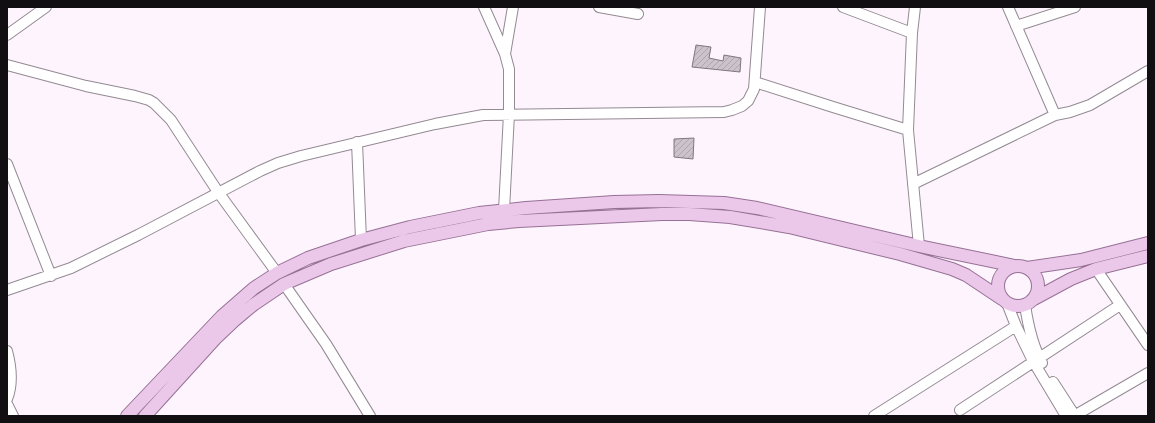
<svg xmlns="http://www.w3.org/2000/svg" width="1155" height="423" font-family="Rubik,sans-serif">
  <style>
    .building { fill: url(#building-hatch); stroke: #7f777f }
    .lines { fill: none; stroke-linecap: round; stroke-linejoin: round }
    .minor-casing { stroke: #938a92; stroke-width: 12 }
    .major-casing { stroke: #967095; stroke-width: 14 }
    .minor { stroke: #fff; stroke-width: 10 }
    .major { stroke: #ebc8e9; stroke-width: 12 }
  </style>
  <defs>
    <pattern id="building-hatch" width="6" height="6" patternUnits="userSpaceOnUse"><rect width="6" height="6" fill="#cbc2cb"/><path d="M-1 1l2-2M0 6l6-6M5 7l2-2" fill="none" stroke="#ada6ad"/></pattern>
  </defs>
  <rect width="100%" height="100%" fill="#fef4fd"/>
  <path class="building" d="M696 45 711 47 709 58 723 61 724 55 741 58 740 72 692 67Z
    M694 138 693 159 674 157V139Z"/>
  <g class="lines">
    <g class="minor-casing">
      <path id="minor" d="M484 7 505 54 509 69V114L504 210
        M599 7 638 14
        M843 7 912 33
        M915 7 912 33 908 130 919 246
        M1008 7 1055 115
        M1016 26 1075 7
        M7 35 46 7
        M505 54 513 7
        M7 65 86 86 135 96 149 100 154 103 171 120 218 192 277 273
        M755 82 833 107 908 130
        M357 142 361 240
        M7 164 51 276
        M913 184 1055 115 1070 112 1090 105 1148 71
        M1096 269 1148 345
        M284 284 326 344 370 416
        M7 290 71 268 138 235 260 171 278 163 301 156 435 124 483 115 724 112 732 110 742 106 748 101 754 89 760 7
        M1007 303 1016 326 1033 361 1066 416
        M1025 305C1028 325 1032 345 1042 363
        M7 351C11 366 13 384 7 399
        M1053 382 1075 416
        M7 404 13 416
        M960 410 1120 305
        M874 416 1016 326
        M1074 416 1148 373"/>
    </g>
    <g class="major-casing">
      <path id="major" d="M998 286a20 20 0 1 1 40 0a20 20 0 1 1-40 0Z
        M1027 268 1081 260 1148 243
        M1032 300 1071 279 1096 269 1148 256
        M127 416 222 316 254 288 277 273 308 258 361 240 410 227 479 213 526 208 614 202 659 201 724 203 757 208 919 246 1015 266
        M145 416 215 339 235 320 253 305 284 284 331 264 404 241 488 224 519 221 662 214H689L730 217 789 227 900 254 952 269 966 275 1002 299"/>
    </g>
    <use href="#minor" class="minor"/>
    <use href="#major" class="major"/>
  </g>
  <rect width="1155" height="423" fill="none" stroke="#120f12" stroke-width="16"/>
</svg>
